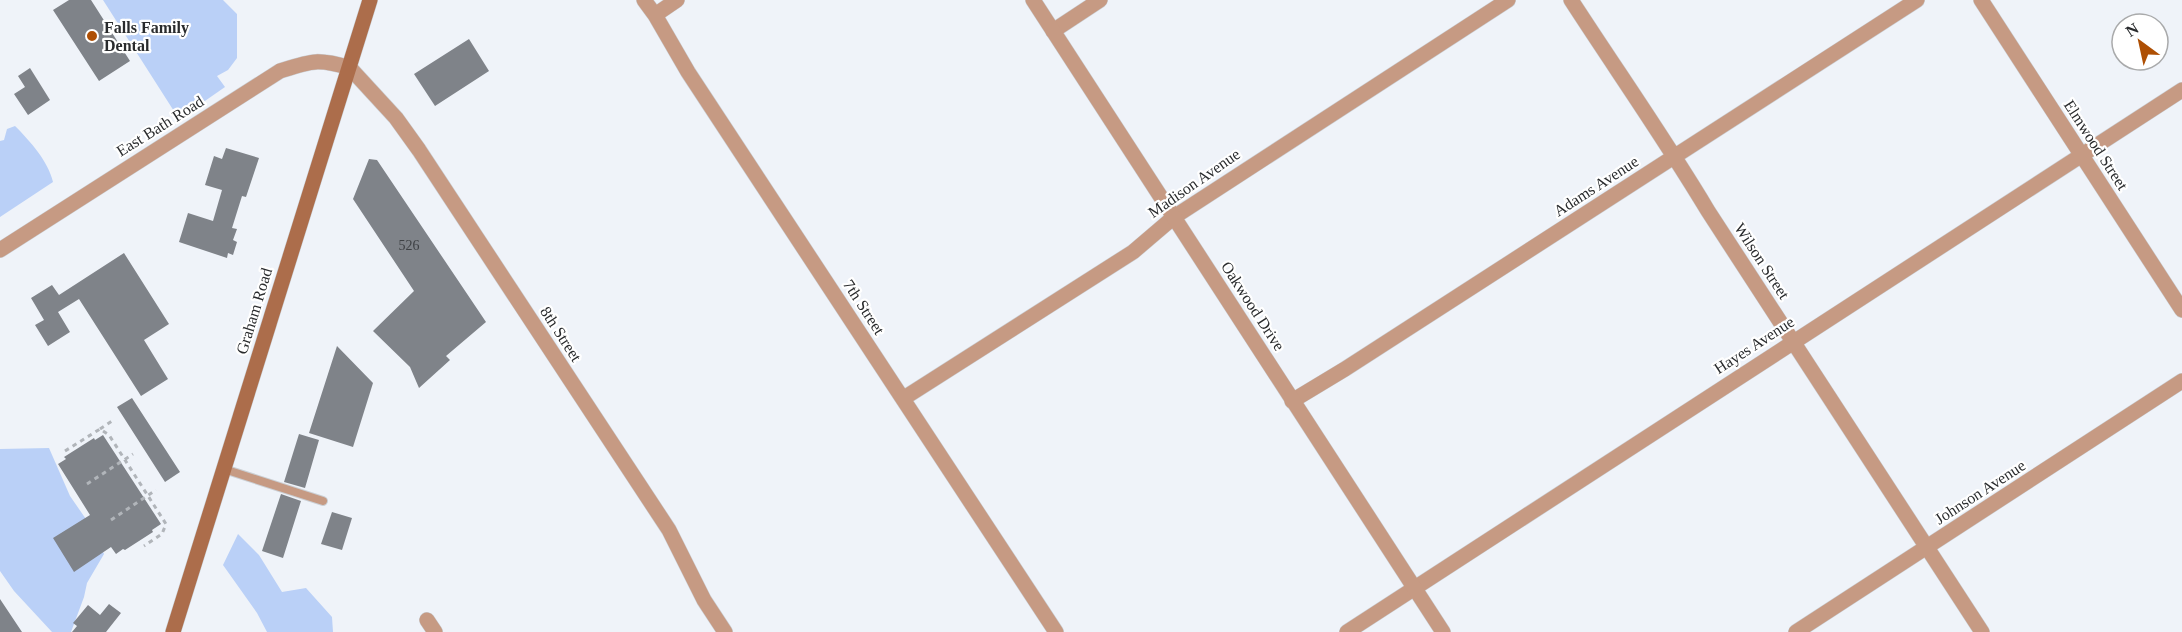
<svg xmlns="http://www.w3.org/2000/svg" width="2182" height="632" font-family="'Times New Roman',serif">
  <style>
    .green { fill: #bad0f7 }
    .building { fill: #7f8389 }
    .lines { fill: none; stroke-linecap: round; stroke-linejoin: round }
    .service-casing { stroke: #cbcfd4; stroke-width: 10 }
    .minor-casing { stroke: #cbcfd4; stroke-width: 16 }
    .tertiary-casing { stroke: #cbcfd4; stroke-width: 16 }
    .secondary-casing { stroke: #cbcfd4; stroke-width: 16 }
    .path { stroke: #b1b5ba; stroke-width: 3; stroke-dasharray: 4.5 4.5; stroke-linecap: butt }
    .service { stroke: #c69a83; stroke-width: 8 }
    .minor { stroke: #c69a83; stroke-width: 15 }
    .tertiary { stroke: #c69a83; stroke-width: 15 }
    .secondary { stroke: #ac6d4b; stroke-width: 15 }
    .poi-dot { fill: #ae4f04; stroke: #fff; stroke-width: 2 }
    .labels { text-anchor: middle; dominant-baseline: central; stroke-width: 4.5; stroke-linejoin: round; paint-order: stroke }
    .number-label { font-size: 14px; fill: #3e4144 }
    .poi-label { font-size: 16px; font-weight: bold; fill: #292b2d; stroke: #fff; text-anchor: start }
    .street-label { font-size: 16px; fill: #292b2d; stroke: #fff }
  </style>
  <rect width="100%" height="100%" fill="#eff3f9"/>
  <path class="green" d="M103 0H223L237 14V58L228 70 217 76 225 87 179 119Z
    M15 126C30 141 48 161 53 182L0 217V141L4 140 7 129Z
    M49 448 70 496 88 522 104 554 87 583 84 597 71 632H52L14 591 0 571V449Z
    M238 534 259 555 282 592 306 588 332 617 333 632H267L257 613 223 565Z"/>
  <path class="building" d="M69 0H91L130 61 99 81 53 10Z
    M469 39 489 71 435 106 414 74Z
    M30 68 50 100 28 115 14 94 25 87 18 76Z
    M226 148 259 158 246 197 242 196 232 228 237 229 233 240 237 242 233 255 228 253 227 258 179 242 188 213 213 221 222 190 205 185 214 156 222 159Z
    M369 159 377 160 486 322 446 356 450 360 419 388 410 367 373 331 414 291 353 199Z
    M124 253 169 324 144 340 168 379 141 396 79 299 58 312 70 332 48 346 35 325 44 320 31 298 52 285 59 295Z
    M337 346 373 383 353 447 309 433Z
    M132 398 180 472 165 482 117 407Z
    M299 434 319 440 305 488 284 482Z
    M103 435 161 524 152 530 153 532 125 550 123 549 116 554 111 547 74 572 53 538 90 515 58 464 66 459 64 457 94 438 95 440Z
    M281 494 301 501 283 558 262 551Z
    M332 512 352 518 342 550 321 544Z
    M0 599 22 632H0Z
    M109 604 121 613 106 632H72L77 626 73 623 88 605 100 615Z"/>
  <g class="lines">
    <g class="service-casing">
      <path id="service" d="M224 469 323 501"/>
    </g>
    <g class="minor-casing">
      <path id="minor" d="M644 0 655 15 688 72 1056 632
        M1571 0C1617 71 1665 139 1708 211L1982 632
        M1981 0 2182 310
        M655 15 677 0
        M1053 31 1100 0
        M350 68 396 118 419 150 669 530 704 600 725 632
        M904 398 1133 252 1174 217 1508 0
        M1292 401 1345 369 1917 0
        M427 620 435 632
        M1347 632 2182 90
        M1796 632 2182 381"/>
    </g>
    <g class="tertiary-casing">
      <path id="tertiary" d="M1033 0 1443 632
        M0 250 280 71C311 61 317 58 350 68"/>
    </g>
    <g class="secondary-casing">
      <path id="secondary" d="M173 632 370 0"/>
    </g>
    <path class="path" d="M100 429 112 421
      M65 451 100 429 109 435 166 524 162 534 144 546
      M87 484 133 454
      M111 520 156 490"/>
    <use href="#service" class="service"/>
    <use href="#minor" class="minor"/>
    <use href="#tertiary" class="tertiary"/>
    <use href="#secondary" class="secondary"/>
  </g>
  <circle class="poi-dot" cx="92" cy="36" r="6"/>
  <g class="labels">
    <g class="number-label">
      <text x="409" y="245">526</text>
    </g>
    <g class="poi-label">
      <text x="104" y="27">Falls Family<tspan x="104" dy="18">Dental</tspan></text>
    </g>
    <g class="street-label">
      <text transform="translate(160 126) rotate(-32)">East Bath Road</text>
      <text transform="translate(2096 145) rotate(57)">Elmwood Street</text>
      <text transform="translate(1194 183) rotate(-35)">Madison Avenue</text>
      <text transform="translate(1596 186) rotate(-33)">Adams Avenue</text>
      <text transform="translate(1762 261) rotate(57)">Wilson Street</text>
      <text transform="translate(1253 306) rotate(57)">Oakwood Drive</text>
      <text transform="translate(864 307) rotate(57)">7th Street</text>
      <text transform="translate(254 311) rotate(-73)">Graham Road</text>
      <text transform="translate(561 334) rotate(57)">8th Street</text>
      <text transform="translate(1754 345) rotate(-33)">Hayes Avenue</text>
      <text transform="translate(1980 492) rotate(-33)">Johnson Avenue</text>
    </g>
  </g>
  <g transform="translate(2140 42) rotate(327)"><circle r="28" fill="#ffffff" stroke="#a9aaab" stroke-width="1.5"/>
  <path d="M0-4.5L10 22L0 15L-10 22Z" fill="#ae4f04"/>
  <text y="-9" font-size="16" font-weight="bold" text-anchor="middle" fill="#292b2d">N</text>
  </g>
</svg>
